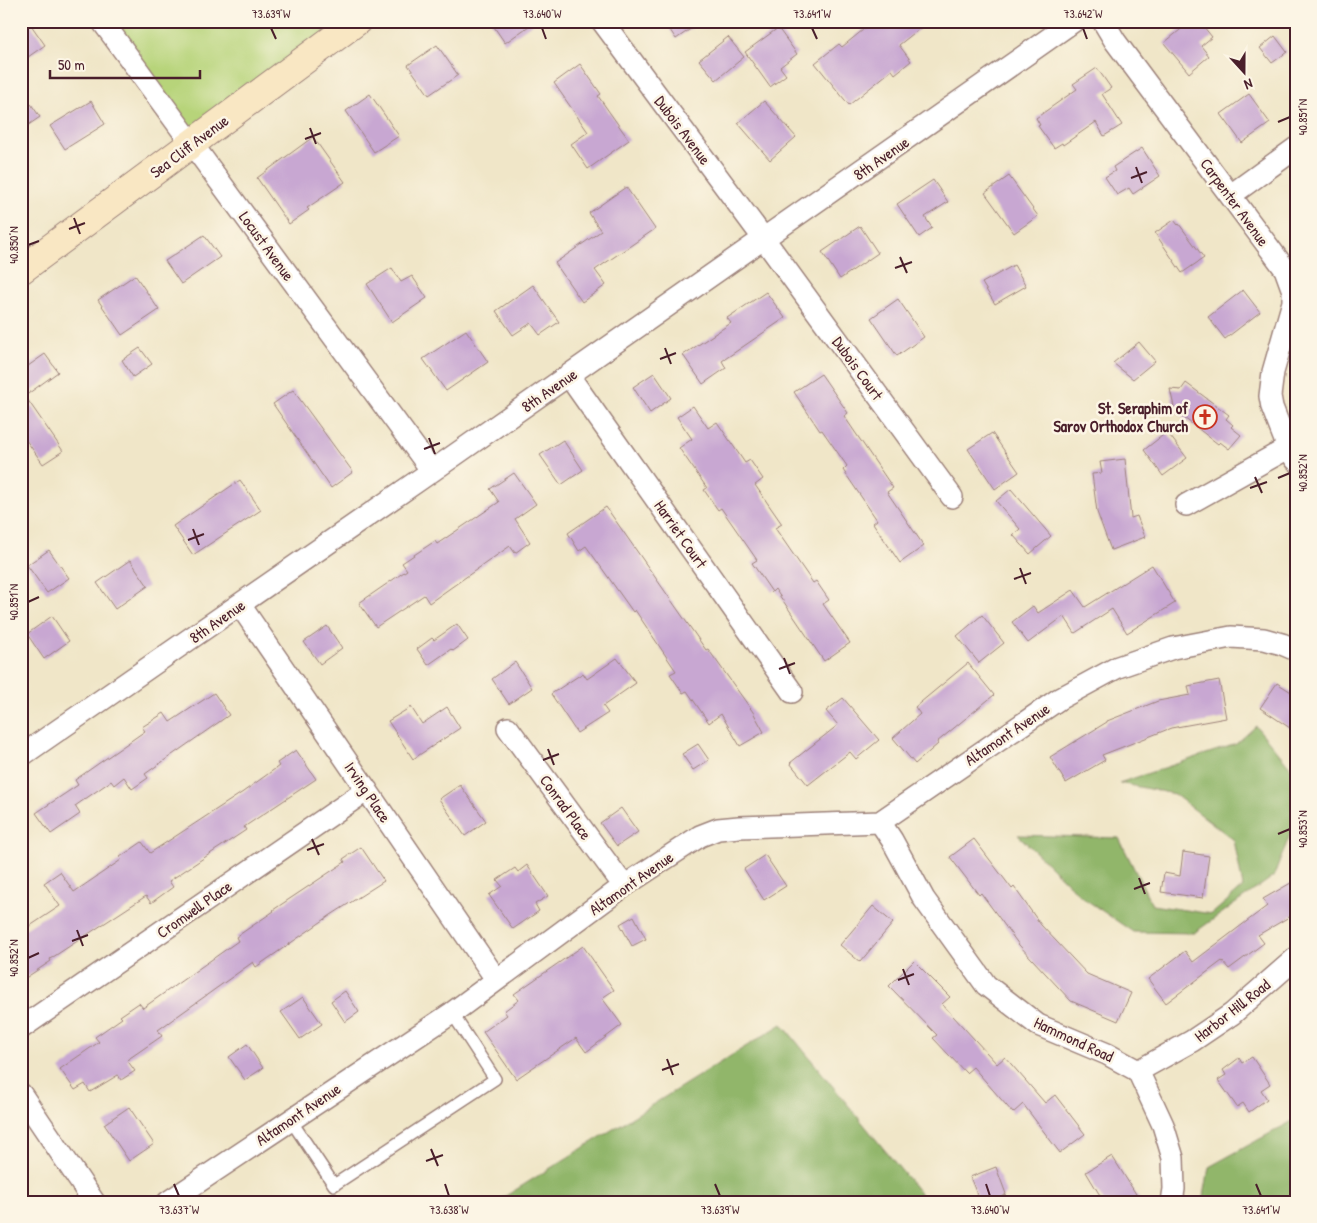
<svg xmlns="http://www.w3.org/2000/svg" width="1317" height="1223" font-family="'Patrick Hand',sans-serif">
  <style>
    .green { fill: #b7d47a; stroke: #807a52 }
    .forest { fill: #91b66a; stroke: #6e6a4a }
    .building { fill: #c8a7d2 }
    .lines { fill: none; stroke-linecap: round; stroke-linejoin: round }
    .lane-casing { stroke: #9d827a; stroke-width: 14 }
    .street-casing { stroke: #9d827a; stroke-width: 24 }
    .secondary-casing { stroke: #9d827a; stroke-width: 30 }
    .lane { stroke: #fff; stroke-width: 11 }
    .street { stroke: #fff; stroke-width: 21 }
    .secondary { stroke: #f9e7c3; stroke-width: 28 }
    .ticks { fill: none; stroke: #4a1f2b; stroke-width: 2 }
    .labels { text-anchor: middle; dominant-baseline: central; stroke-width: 5; stroke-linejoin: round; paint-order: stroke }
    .street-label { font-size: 16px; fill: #4a1f2b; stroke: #fcf5e5 }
    .poi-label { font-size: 16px; font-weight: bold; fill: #4a1f2b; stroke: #fcf5e5; text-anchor: end }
    .neatline { fill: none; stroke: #4a1f2b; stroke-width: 2 }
    .ticks-label { font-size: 12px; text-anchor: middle; fill: #4a1f2b }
  </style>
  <rect width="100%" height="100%" fill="#fcf5e5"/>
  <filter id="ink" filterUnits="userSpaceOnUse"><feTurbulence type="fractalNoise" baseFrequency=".02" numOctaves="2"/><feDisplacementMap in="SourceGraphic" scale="10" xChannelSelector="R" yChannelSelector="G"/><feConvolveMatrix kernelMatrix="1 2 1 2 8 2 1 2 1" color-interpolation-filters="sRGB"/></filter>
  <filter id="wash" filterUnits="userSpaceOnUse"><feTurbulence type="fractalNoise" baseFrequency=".0096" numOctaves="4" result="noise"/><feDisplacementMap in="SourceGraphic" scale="20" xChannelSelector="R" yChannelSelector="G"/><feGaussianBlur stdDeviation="1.12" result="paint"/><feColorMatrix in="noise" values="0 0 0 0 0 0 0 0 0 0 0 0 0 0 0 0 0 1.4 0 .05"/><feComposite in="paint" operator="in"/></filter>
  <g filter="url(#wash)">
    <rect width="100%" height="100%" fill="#f0e6c8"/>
    <path class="green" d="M102 21H357L192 144Z"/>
    <path class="forest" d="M1256 726 1296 774V819L1274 876 1194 933 1133 932 1082 897 1018 835 1119 838 1152 905 1212 914 1243 887 1234 840 1174 794 1119 783 1236 744Z
      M782 1024 927 1202H496Z
      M1296 1119V1202H1203L1209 1167Z"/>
    <g id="blocks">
      <path class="building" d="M490 21H536L505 43Z
        M664 21H702L676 39Z
        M874 21H929L899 45 911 61 895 74 892 70 849 105 815 63 839 44 842 47Z
        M1191 21H1199L1212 37 1201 46 1209 56 1189 73 1164 43Z
        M31 25 45 45 21 62V32Z
        M778 28 797 54 780 67 786 75 770 87 745 52Z
        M1275 36 1287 52 1272 63 1260 48Z
        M728 37 744 57 716 80 699 60Z
        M437 45 458 75 429 95 408 65Z
        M580 64 601 94 598 96 629 140 588 169 571 144 588 132 554 83Z
        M1097 68 1111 88 1102 94 1122 125 1104 136 1096 122 1063 145 1062 143 1054 148 1038 126 1040 125 1036 118 1077 89 1073 84Z
        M370 94 399 136 374 152 346 111Z
        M1249 94 1270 123 1242 143 1221 114Z
        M91 101 105 124 65 149 50 126Z
        M764 101 796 137 770 160 738 123Z
        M31 104 40 117 27 126 21 118V110Z
        M313 137 345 182 307 208 309 210 289 224 257 178Z
        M1142 148 1160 176 1133 194 1129 188 1117 195 1105 177 1115 171 1113 167Z
        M1009 176 1038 216 1014 233 985 193Z
        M933 180 948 202 925 217 932 228 919 237 897 204Z
        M626 187 655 229 595 270 606 285 582 302 555 263 601 231 589 213Z
        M1174 220 1178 225 1179 224 1204 258 1182 273 1155 233Z
        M860 226 878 253 840 279 822 252Z
        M204 235 220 257 181 284 165 261Z
        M1014 265 1026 286 995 304 982 283Z
        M392 268 401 282 412 276 427 298 392 322 367 284Z
        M135 275 159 310 122 335 98 300Z
        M533 285 559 322 540 335 531 323 513 335 496 311Z
        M1243 290 1260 312 1225 339 1208 317Z
        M766 292 785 318 722 361 726 368 703 384 683 355 731 323 727 318Z
        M898 299 924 337 897 356 871 318Z
        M466 330 488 362 446 391 423 359Z
        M1139 342 1155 361 1133 379 1113 363Z
        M140 348 152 364 133 377 122 360Z
        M45 354 58 372 25 396 63 451 43 464 21 433V371Z
        M654 373 671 398 650 413 633 387Z
        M821 374 848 413 844 416 893 488 887 492 924 546 900 563 873 523 877 520 843 470 847 466 822 430 820 431 794 392Z
        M1186 383 1229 415 1226 419 1233 425 1231 427 1241 435 1229 449 1220 442 1218 444 1175 411 1170 389 1181 390Z
        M293 390 353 472 331 488 273 404Z
        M693 406 708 428 717 422 745 463 750 460 763 479 755 485 782 524 775 528 813 583 816 581 829 600 823 604 850 643 824 661 775 589 772 592 752 563 757 560 721 508 718 510 704 490 707 488 679 448 692 439 677 417Z
        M1167 432 1187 458 1163 476 1144 450Z
        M992 433 1019 472 995 489 968 449Z
        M563 440 583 470 561 485 540 455Z
        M1125 459 1131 518 1137 516 1145 537 1111 550 1097 512 1092 474 1102 473 1100 462Z
        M514 473 536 504 515 519 530 542 515 553 510 546 429 603 424 595 376 627 359 603 407 570 402 563 435 541 437 544 499 502 490 489Z
        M240 480 261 510 193 555 173 526Z
        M1011 489 1051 536 1030 554 1013 535 1020 529 996 501Z
        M606 507 706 650 708 649 753 712 764 732 740 746 721 714 709 723 687 691 683 693 670 674 676 671 635 610 633 612 586 546 579 551 568 533Z
        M49 550 69 578 47 593 27 565Z
        M130 560 148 586 115 609 97 583Z
        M1152 565 1175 603 1127 633 1112 609 1075 633 1064 616 1028 643 1012 622 1033 606 1038 613 1073 590 1085 607Z
        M982 615 1004 643 979 663 957 636Z
        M52 616 69 641 44 659 27 634Z
        M457 624 468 640 453 651 451 649 428 665 417 649 432 638 434 640Z
        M327 626 342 648 320 664 304 642Z
        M617 658 636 683 603 706 608 713 577 733 551 694 583 673 587 679Z
        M515 662 532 688 509 704 492 679Z
        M968 663 994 695 937 742 938 744 915 764 893 738 920 714 915 707Z
        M1219 680 1226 718 1171 728 1102 755 1105 760 1066 783 1050 757 1107 722V721L1158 701 1190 695 1188 686Z
        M1277 683 1296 695V732L1260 708Z
        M214 693 229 715 145 774 148 778 132 789 124 777 114 785 111 781 75 806 80 814 51 834 36 813 78 785 75 780 145 731 142 727 164 713 170 722Z
        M843 698 879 740 856 759 850 752 808 785 790 763 838 725 826 711Z
        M411 707 422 724 447 707 460 728 413 759 388 721Z
        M698 744 709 760 693 770 682 754Z
        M296 750 316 779 244 827 246 830 169 881 173 887 151 903 146 896 50 959 51 961 21 981V932L60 906 44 883 60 872 74 892 121 860 120 857 142 842 150 853 243 792 279 766 277 763Z
        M460 785 486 821 465 836 439 799Z
        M621 808 638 832 617 846 600 823Z
        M974 839 1012 889 1014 887 1041 925 1087 974 1131 993 1118 1021 1071 1001 1019 945 981 893 979 895 950 857Z
        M361 847 384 881 331 915 256 967 253 962 158 1030 162 1036 127 1060 135 1071 121 1080 118 1075 90 1092 85 1084 75 1090 60 1069 99 1042 95 1037 122 1018 120 1016 139 1003 143 1008 238 941 236 937 274 911 273 910 345 862 343 859Z
        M1183 852 1209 856 1203 898 1161 892 1164 873 1180 876Z
        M765 855 786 886 764 900 744 869Z
        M527 865 548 896 535 904 539 911 513 929 489 895 502 886 497 880 515 868 518 872Z
        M1296 880V913L1258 935 1264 943 1229 969 1222 961 1166 1003 1148 979 1185 951 1193 962 1267 906 1263 899Z
        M873 906 893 923 860 962 840 945Z
        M634 916 646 939 632 946 620 924Z
        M583 946 614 990 602 998 622 1025 586 1052 576 1038 516 1079 483 1032 507 1015 504 1011 519 1000 514 994Z
        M914 961 950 997 942 1004 997 1064 1005 1057 1045 1103 1055 1095 1085 1134 1060 1153 1023 1104 1013 1113 973 1067 966 1073 933 1038 937 1035 889 986Z
        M345 991 359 1012 345 1022 331 1001Z
        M303 997 322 1024 300 1039 281 1012Z
        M247 1044 263 1068 245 1080 229 1057Z
        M1252 1057 1270 1084 1261 1090 1267 1099 1249 1112 1243 1103 1237 1107 1218 1080 1226 1075 1223 1070 1239 1058 1242 1063Z
        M129 1107 154 1144 129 1161 104 1124Z
        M1112 1156 1141 1202H1104L1086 1172Z
        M996 1167 1006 1194 996 1202H980L970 1177Z"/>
    </g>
  </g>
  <g filter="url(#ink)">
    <use href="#blocks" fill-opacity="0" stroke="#9d827a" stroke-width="1"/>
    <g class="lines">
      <g class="lane-casing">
        <path id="lane" d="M290 1119 334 1185 495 1079 452 1013"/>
      </g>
      <g class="street-casing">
        <path id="street" d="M102 21 432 471
          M602 21 764 239 952 497
          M1103 21 1115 41 1285 269 1293 291V302L1273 372 1270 396 1272 407 1288 448 1296 460
          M1231 195 1296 148
          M569 376 792 692
          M1186 505 1288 448
          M240 605 496 979
          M508 728 624 886
          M21 756 432 471 1074 21
          M880 822 892 840 924 899 986 985 1038 1025 1107 1054 1138 1071 1163 1125 1173 1158 1174 1189 1172 1202
          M21 1028 367 790
          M1138 1071 1192 1041 1232 1014 1296 958
          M21 1094 94 1202
          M168 1202 452 1013 624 886 700 836 718 829 739 827 880 822 1059 699 1118 667 1173 648 1231 637 1264 639 1282 644 1296 650"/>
      </g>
      <g class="secondary-casing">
        <path id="secondary" d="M21 270 357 21"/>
      </g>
      <use href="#lane" class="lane"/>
      <use href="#street" class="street"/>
      <use href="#secondary" class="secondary"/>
    </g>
  </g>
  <path class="ticks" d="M271 28 276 39M542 28 546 39M812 28 817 39M1083 28 1087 39M1278 122 1290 117M310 128 316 144M305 139 321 133M1136 167 1142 183M1131 178 1147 172M74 218 80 234M69 229 85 223M28 245 39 241M900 257 907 273M895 268 912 262M665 348 671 364M660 359 676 353M429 438 435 454M424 449 440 443M1255 477 1262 493M1278 478 1290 473M1250 488 1267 482M193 529 199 545M188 540 204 534M1020 568 1026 584M1014 579 1031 573M28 602 39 597M784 658 790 674M779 669 795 663M548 749 554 765M543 760 559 754M1278 834 1290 829M312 839 319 855M307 850 324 844M1139 878 1145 894M1134 889 1150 883M77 930 83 946M72 941 88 935M28 958 39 953M903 969 909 985M898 980 914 974M667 1059 673 1075M662 1070 679 1064M431 1149 438 1166M426 1161 443 1155M174 1184 179 1196M445 1184 449 1196M715 1184 720 1196M986 1184 990 1196M1256 1184 1261 1196"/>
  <defs>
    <g id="church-ring" transform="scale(1.25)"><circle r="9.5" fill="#fcf5e5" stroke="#c8321e" stroke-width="1.5"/><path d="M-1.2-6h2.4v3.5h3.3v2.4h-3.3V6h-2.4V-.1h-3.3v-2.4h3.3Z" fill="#c8321e"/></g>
  </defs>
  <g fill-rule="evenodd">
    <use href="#church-ring" x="1205" y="417"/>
  </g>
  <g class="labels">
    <g class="street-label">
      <text transform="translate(683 130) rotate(53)">Dubois Avenue</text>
      <text transform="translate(189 146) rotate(-37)">Sea Cliff Avenue</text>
      <text transform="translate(881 158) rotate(-35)">8th Avenue</text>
      <text transform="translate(1235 202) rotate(54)">Carpenter Avenue</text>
      <text transform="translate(267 246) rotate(54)">Locust Avenue</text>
      <text transform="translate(858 368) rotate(54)">Dubois Court</text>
      <text transform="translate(549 390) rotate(-35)">8th Avenue</text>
      <text transform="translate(681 534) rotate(55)">Harriet Court</text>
      <text transform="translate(217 621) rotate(-35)">8th Avenue</text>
      <text transform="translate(1007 734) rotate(-34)">Altamont Avenue</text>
      <text transform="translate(368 792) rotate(56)">Irving Place</text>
      <text transform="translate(566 807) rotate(54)">Conrad Place</text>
      <text transform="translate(631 883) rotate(-35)">Altamont Avenue</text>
      <text transform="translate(194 909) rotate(-35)">Cromwell Place</text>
      <text transform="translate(1232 1010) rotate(-38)">Harbor Hill Road</text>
      <text transform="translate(1074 1039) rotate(25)">Hammond Road</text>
      <text transform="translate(298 1114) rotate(-34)">Altamont Avenue</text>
    </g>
    <g class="poi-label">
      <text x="1188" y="408">St. Seraphim of<tspan x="1188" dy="18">Sarov Orthodox Church</tspan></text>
    </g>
  </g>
  <rect width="1317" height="1223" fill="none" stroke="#fcf5e5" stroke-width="55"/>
  <g transform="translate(1244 72) rotate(159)" stroke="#fcf5e5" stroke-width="4" paint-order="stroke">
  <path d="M0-4L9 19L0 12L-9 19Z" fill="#4a1f2b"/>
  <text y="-8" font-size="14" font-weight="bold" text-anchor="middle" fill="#4a1f2b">N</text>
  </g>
  <path d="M50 70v8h150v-8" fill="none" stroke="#4a1f2b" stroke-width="2.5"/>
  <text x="58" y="70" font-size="15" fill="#4a1f2b" stroke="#fcf5e5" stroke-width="4" paint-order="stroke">50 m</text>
  <rect x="28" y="28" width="1262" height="1168" class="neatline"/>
  <g class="ticks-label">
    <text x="271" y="18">73.639°W</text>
    <text x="542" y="18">73.640°W</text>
    <text x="812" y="18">73.641°W</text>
    <text x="1083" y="18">73.642°W</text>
    <text transform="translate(1303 117) rotate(-90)" y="4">40.851°N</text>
    <text transform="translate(14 245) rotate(-90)" y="4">40.850°N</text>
    <text transform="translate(1303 473) rotate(-90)" y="4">40.852°N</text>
    <text transform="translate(14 602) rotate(-90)" y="4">40.851°N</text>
    <text transform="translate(1303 829) rotate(-90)" y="4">40.853°N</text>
    <text transform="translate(14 958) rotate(-90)" y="4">40.852°N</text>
    <text x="179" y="1214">73.637°W</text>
    <text x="449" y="1214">73.638°W</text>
    <text x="720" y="1214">73.639°W</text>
    <text x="990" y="1214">73.640°W</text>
    <text x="1261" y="1214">73.641°W</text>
  </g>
</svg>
